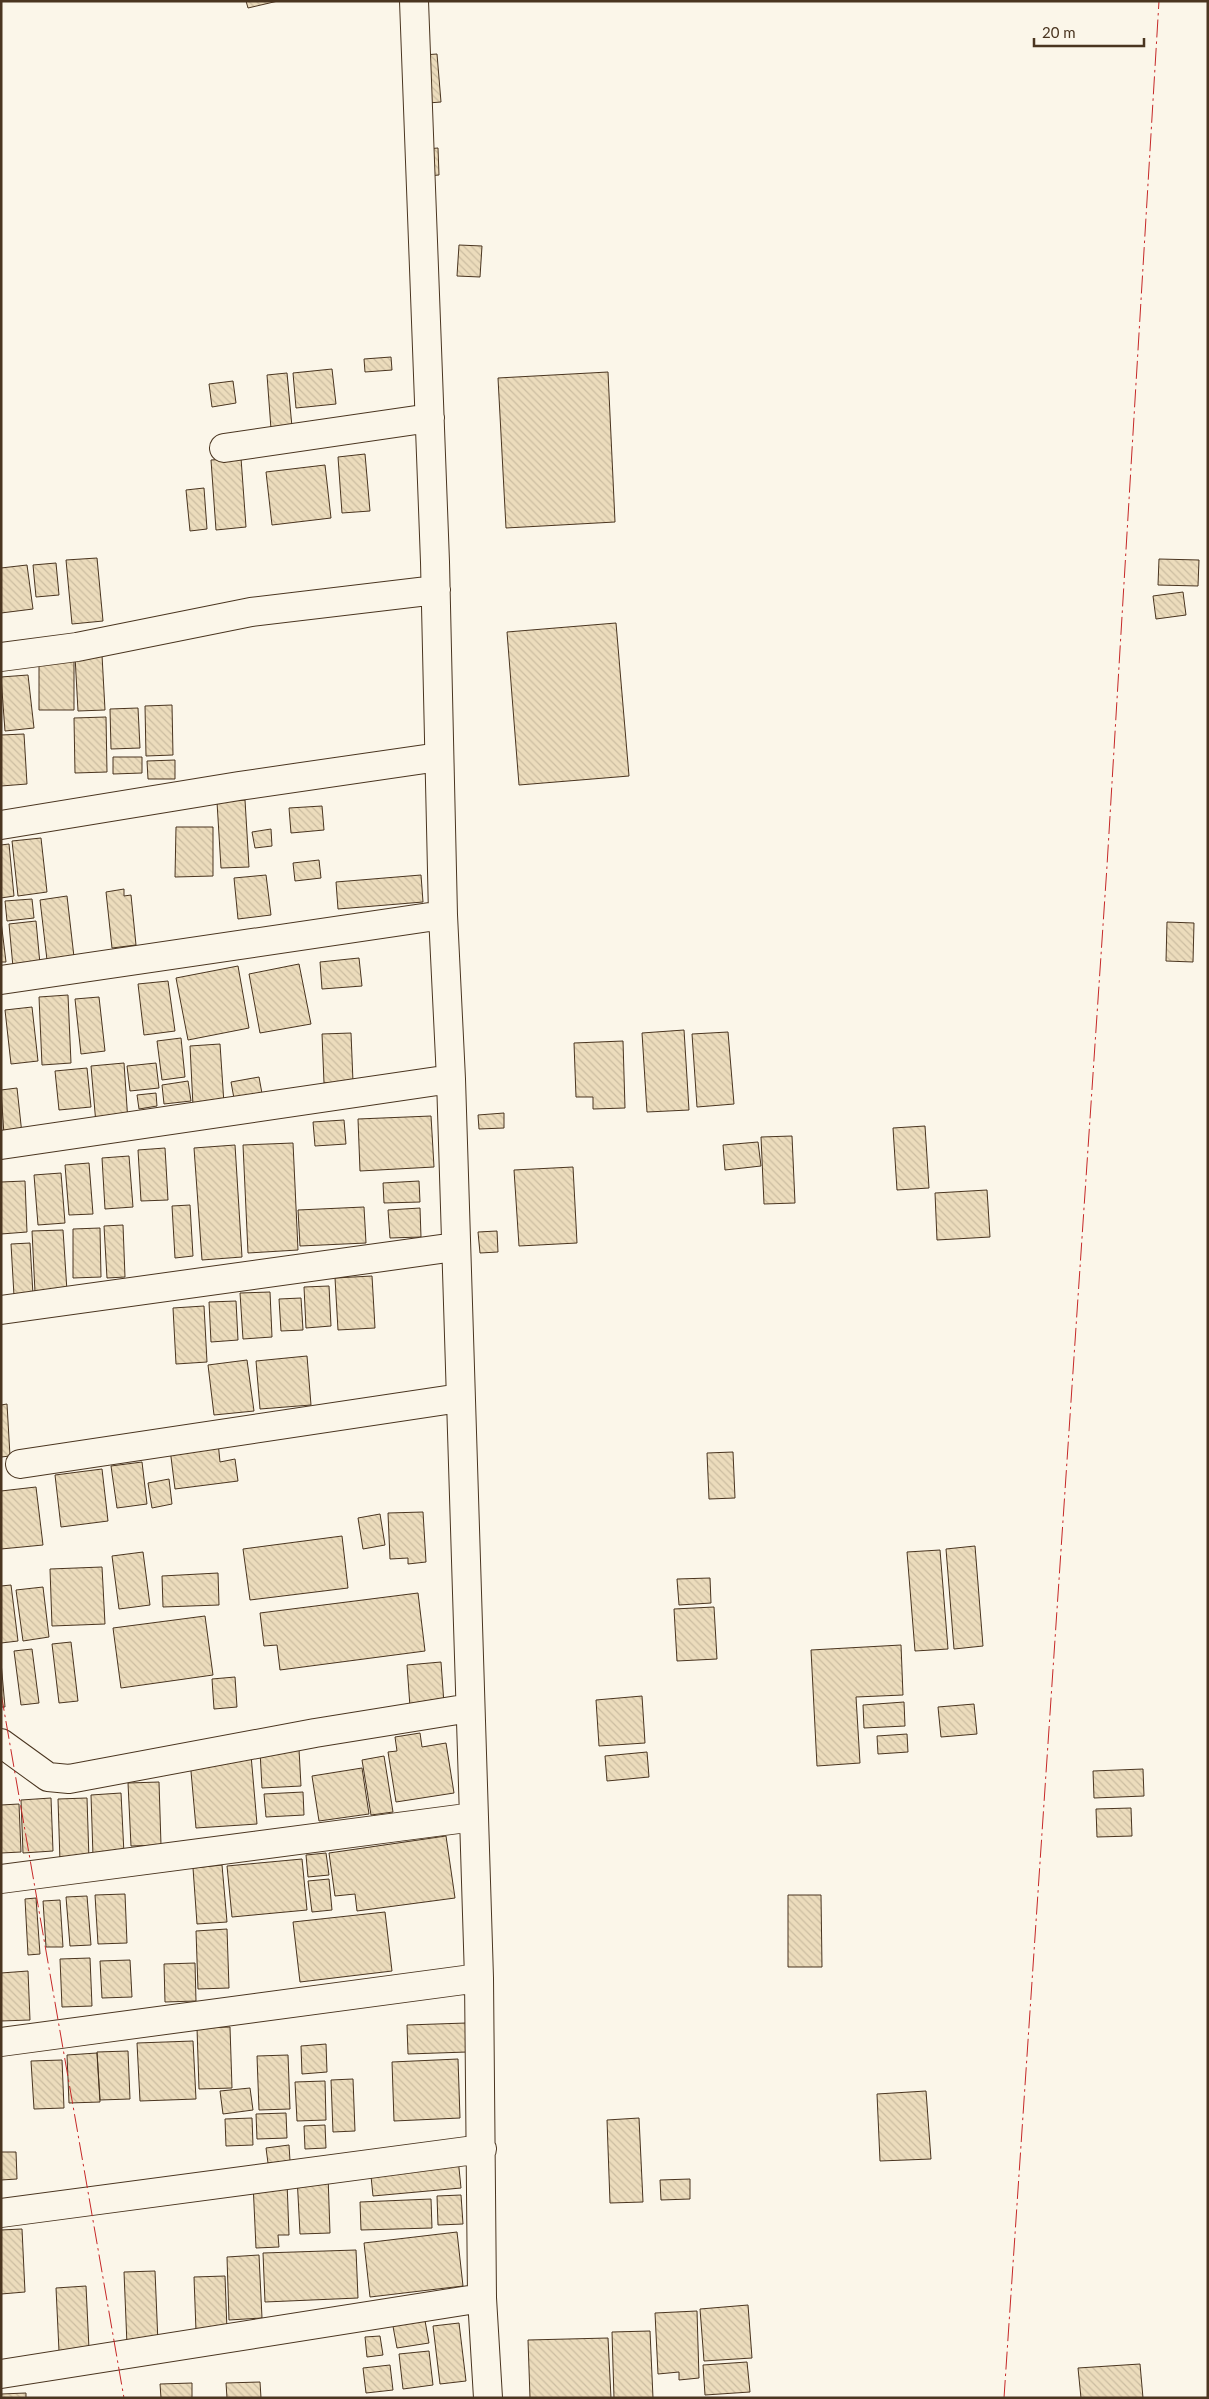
<svg xmlns="http://www.w3.org/2000/svg" width="1209" height="2399" font-family="Lato,sans-serif">
  <style>
    .building { fill: url(#building-back-hatch); stroke: #4a3520 }
    .lines { fill: none; stroke-linecap: round; stroke-linejoin: round }
    .street-casing { stroke: #4a3520; stroke-width: 30 }
    .street { stroke: #fbf6e9; stroke-width: 28 }
    .power { stroke: #c62828; stroke-width: 1; stroke-dasharray: 18 4 2.5 4; stroke-linecap: butt }
  </style>
  <defs>
    <pattern id="building-back-hatch" width="6" height="6" patternUnits="userSpaceOnUse" patternTransform="scale(1.25)"><rect width="6" height="6" fill="#ecdcbc"/><path d="M-1 5l2 2M0 0l6 6M5-1l2 2" fill="none" stroke="#ccbda1"/></pattern>
  </defs>
  <rect width="100%" height="100%" fill="#fbf6e9"/>
  <path class="building" d="M246 1H278L248 8Z
    M437 54 441 102 428 103 423 55Z
    M438 148 439 175 427 176 426 149Z
    M459 245 482 246 480 277 457 276Z
    M391 357 392 370 365 372 364 359Z
    M332 369 336 404 296 408 293 373Z
    M608 372 615 522 506 528 498 378Z
    M287 373 292 427 271 429 267 375Z
    M233 381 236 403 212 407 209 384Z
    M365 454 370 511 342 513 338 457Z
    M241 458 246 527 216 530 211 460Z
    M325 465 331 518 272 525 266 472Z
    M204 488 207 529 190 531 186 490Z
    M97 558 103 621 72 624 66 560Z
    M1159 559 1199 560 1198 586 1158 585Z
    M56 563 59 595 36 597 33 565Z
    M27 565 33 609 1 613V568Z
    M1183 592 1186 615 1156 619 1153 596Z
    M616 623 629 776 519 785 507 632Z
    M102 655 105 710 78 711 75 656Z
    M39 656H74V710H39Z
    M28 675 34 728 5 731 1 677Z
    M172 705 173 755 146 756 145 706Z
    M138 708 140 748 111 749 110 709Z
    M106 717 107 772 75 773 74 718Z
    M24 734 27 784 1 786V735Z
    M113 757H142V773L113 774Z
    M175 760V779H148L147 761Z
    M245 800 249 867 221 868 217 802Z
    M322 806 324 830 291 833 289 808Z
    M176 827H213V876L175 877Z
    M271 829 272 846 255 848 252 832Z
    M41 838 47 892 18 896 12 841Z
    M9 844 14 896 1 898V845Z
    M319 860 321 878 295 881 293 863Z
    M266 875 271 915 238 919 234 878Z
    M421 875 423 902 338 909 336 882Z
    M124 889V896L131 895 136 945 112 948 106 892Z
    M67 896 74 957 47 960 40 900Z
    M32 899 34 918 7 921 5 901Z
    M1 921 6 962H1Z
    M36 921 40 964 13 967 9 924Z
    M1167 922 1194 923 1193 962 1166 961Z
    M359 958 362 986 322 989 320 962Z
    M299 964 311 1024 260 1033 249 974Z
    M238 966 249 1028 188 1040 176 978Z
    M168 981 175 1031 144 1035 138 984Z
    M68 995 71 1063 42 1065 39 997Z
    M99 997 105 1051 81 1054 75 999Z
    M32 1007 38 1061 11 1064 5 1010Z
    M684 1030 689 1110 647 1112 642 1033Z
    M728 1032 734 1104 697 1107 692 1034Z
    M351 1033 353 1082 324 1083 322 1034Z
    M181 1038 185 1077 162 1080 157 1041Z
    M623 1041 625 1108 593 1109V1097H576L574 1043Z
    M220 1044 224 1104 193 1106 190 1046Z
    M124 1063 128 1122 96 1124 91 1066Z
    M156 1063 159 1088 130 1091 127 1066Z
    M87 1068 91 1107 59 1110 55 1071Z
    M259 1077 263 1099 235 1104 231 1082Z
    M188 1081 191 1101 164 1104 162 1085Z
    M17 1088 22 1134 4 1135 1 1090Z
    M156 1093 157 1106 139 1109 137 1095Z
    M504 1113V1128L479 1129 478 1115Z
    M431 1116 434 1167 360 1171 358 1119Z
    M344 1120 346 1144 315 1146 313 1122Z
    M925 1126 929 1188 897 1190 893 1128Z
    M792 1136 795 1203 764 1204 761 1137Z
    M758 1142 761 1166 725 1170 723 1145Z
    M293 1143 298 1250 248 1253 243 1145Z
    M235 1145 242 1257 202 1260 194 1148Z
    M165 1148 168 1200 141 1201 138 1150Z
    M129 1156 133 1207 105 1209 102 1158Z
    M89 1163 93 1214 69 1215 65 1165Z
    M573 1167 577 1243 519 1246 514 1170Z
    M61 1173 65 1223 38 1225 34 1175Z
    M25 1181 27 1232 1 1234V1182Z
    M419 1181 420 1202 384 1203 383 1183Z
    M987 1190 990 1237 937 1240 935 1193Z
    M190 1205 193 1256 175 1258 172 1206Z
    M364 1207 366 1243 300 1246 298 1210Z
    M420 1208 421 1237 390 1238 388 1210Z
    M123 1225 125 1277 107 1278 104 1226Z
    M100 1228 101 1277 73 1278V1229Z
    M63 1230 67 1291 35 1292 32 1231Z
    M497 1231 498 1252 480 1253 478 1232Z
    M30 1243 33 1295 14 1296 11 1244Z
    M372 1276 375 1328 338 1330 335 1278Z
    M329 1286 331 1326 306 1328 304 1287Z
    M270 1292 272 1337 243 1339 240 1293Z
    M301 1298 303 1330 281 1331 279 1299Z
    M236 1301 238 1340 211 1342 209 1302Z
    M204 1306 207 1362 176 1364 173 1308Z
    M307 1356 311 1405 260 1409 256 1361Z
    M247 1360 254 1411 214 1415 208 1365Z
    M7 1404 10 1456 1 1457V1405Z
    M218 1442 220 1462 235 1459 238 1481 175 1489 170 1449Z
    M733 1452 735 1498 709 1499 707 1453Z
    M142 1462 147 1504 117 1508 111 1466Z
    M102 1469 108 1521 61 1527 55 1475Z
    M169 1479 172 1504 152 1508 148 1483Z
    M36 1487 43 1545 1 1549V1491Z
    M423 1512 426 1562 408 1564V1558L390 1559 388 1513Z
    M380 1514 385 1545 363 1549 358 1518Z
    M342 1536 348 1588 250 1600 243 1549Z
    M975 1546 983 1646 954 1649 946 1549Z
    M940 1550 948 1649 915 1651 907 1552Z
    M143 1552 150 1605 119 1609 112 1556Z
    M102 1567 105 1624 52 1626 50 1569Z
    M218 1573 219 1605 163 1607 162 1576Z
    M710 1578 711 1603 679 1605 677 1579Z
    M11 1585 18 1641 1 1643V1586Z
    M43 1587 49 1637 23 1641 16 1590Z
    M418 1593 425 1651 280 1670 277 1645 264 1646 260 1613Z
    M714 1607 717 1659 677 1661 674 1609Z
    M205 1616 213 1675 121 1688 113 1628Z
    M71 1642 78 1701 59 1703 52 1644Z
    M901 1645 903 1695 856 1697 860 1763 817 1766 811 1650Z
    M32 1649 39 1703 21 1705 14 1651Z
    M1 1662 5 1707H1Z
    M441 1662 444 1704 410 1707 407 1665Z
    M235 1677 237 1707 214 1709 212 1679Z
    M642 1696 645 1743 599 1746 596 1700Z
    M904 1702 905 1726 864 1728 863 1705Z
    M974 1704 977 1734 941 1737 938 1707Z
    M420 1733 422 1747 446 1743 454 1793 396 1802 388 1752 397 1751 395 1737Z
    M907 1734 908 1752 878 1754 877 1736Z
    M299 1749 301 1786 262 1788 260 1751Z
    M647 1752 649 1777 607 1781 605 1756Z
    M251 1755 257 1824 196 1828 190 1760Z
    M384 1756 393 1812 371 1815 362 1760Z
    M362 1768 369 1814 319 1821 312 1776Z
    M1143 1769 1144 1796 1094 1798 1093 1771Z
    M159 1782 161 1845 131 1846 128 1783Z
    M303 1792 304 1815 266 1817 264 1794Z
    M121 1793 124 1854 93 1856 91 1795Z
    M51 1798 53 1851 23 1853 21 1800Z
    M87 1798 89 1860 60 1862 58 1799Z
    M19 1804 21 1852 1 1853V1805Z
    M1131 1808 1132 1836 1097 1837 1096 1809Z
    M446 1836 455 1898 357 1911 355 1894 335 1896 329 1853Z
    M326 1853 329 1875 308 1877 306 1855Z
    M302 1859 307 1910 232 1917 227 1866Z
    M222 1865 227 1922 197 1924 193 1868Z
    M329 1879 332 1910 312 1912 308 1881Z
    M125 1894 127 1943 98 1944 95 1895Z
    M788 1895H821L822 1967H788Z
    M87 1896 91 1945 70 1946 66 1897Z
    M36 1898 40 1954 28 1955 25 1899Z
    M60 1900 63 1947H46L43 1901Z
    M385 1912 392 1971 300 1982 293 1922Z
    M227 1929 229 1988 198 1989 196 1931Z
    M90 1958 92 2006 62 2007 60 1959Z
    M130 1960 132 1997 102 1998 100 1961Z
    M195 1963 196 2001 165 2002 164 1964Z
    M28 1971 30 2020 1 2021V1973Z
    M466 2023 467 2052 408 2054 407 2025Z
    M230 2027 232 2088 199 2089 197 2028Z
    M193 2041 196 2099 140 2101 137 2043Z
    M326 2044 327 2072 302 2074 301 2046Z
    M128 2051 130 2099 100 2100 97 2052Z
    M97 2053 100 2102 69 2103 67 2055Z
    M288 2055 290 2109 259 2110 257 2056Z
    M458 2059 460 2118 394 2121 392 2062Z
    M62 2060 64 2108 34 2109 31 2061Z
    M353 2079 355 2131 333 2132 331 2080Z
    M325 2081 326 2120 297 2121 295 2082Z
    M250 2088 253 2110 223 2114 220 2091Z
    M926 2091 931 2159 880 2161 877 2094Z
    M286 2113 287 2138 257 2139 256 2114Z
    M252 2118 253 2145 226 2146 225 2119Z
    M639 2118 643 2202 610 2203 607 2120Z
    M325 2125 326 2148 305 2149 304 2126Z
    M289 2145 290 2161 268 2163 266 2148Z
    M1 2152H16L17 2179 1 2180Z
    M458 2158 461 2188 373 2196 370 2166Z
    M328 2175 330 2233 300 2234 297 2176Z
    M690 2179V2199L661 2200 660 2180Z
    M287 2182 289 2235H278L279 2247 256 2248 253 2183Z
    M461 2195 463 2224 438 2225 437 2196Z
    M431 2199 432 2228 361 2230 360 2202Z
    M22 2229 25 2292 1 2294V2230Z
    M457 2232 463 2286 370 2297 364 2243Z
    M356 2250 358 2298 265 2302 263 2253Z
    M259 2255 262 2318 229 2320 227 2257Z
    M155 2271 158 2343 127 2345 124 2272Z
    M225 2276 227 2330 196 2331 194 2277Z
    M86 2286 89 2349 59 2351 56 2288Z
    M748 2305 752 2358 704 2361 700 2309Z
    M697 2311 699 2378 679 2380V2372L658 2374 655 2313Z
    M424 2315 429 2343 397 2348 392 2321Z
    M459 2323 466 2381 440 2384 433 2326Z
    M650 2331 653 2398H614L612 2332Z
    M380 2336 383 2355 367 2357 365 2337Z
    M608 2338 611 2398H530L528 2340Z
    M429 2351 433 2385 403 2389 399 2354Z
    M747 2362 750 2392 705 2395 703 2365Z
    M1140 2364 1143 2398H1081L1078 2368Z
    M390 2365 393 2390 366 2393 363 2368Z
    M260 2382 261 2398H227L226 2383Z
    M192 2383V2398H161L160 2384Z
    M26 2393V2398H1V2394Z"/>
  <g class="lines">
    <g class="street-casing">
      <path id="street" d="M414 1 435 562 443 915 451 1079 479 1978 482 2298 488 2398
        M224 448 430 418
        M1 657 77 647 251 612 436 590
        M1 825 239 786 439 757
        M1 980 443 915
        M1 1145 451 1079
        M1 1310 455 1247
        M20 1464 460 1398
        M1 1743 48 1777 69 1779 315 1733 470 1708
        M1 1879 474 1817
        M1 2042 479 1978
        M1 2213 482 2149
        M1 2374 482 2298"/>
    </g>
    <use href="#street" class="street"/>
    <path class="power" d="M1 1693 124 2398
      M1004 2398 1107 866 1159 1"/>
  </g>
  <rect width="1209" height="2399" fill="none" stroke="#4a3520" stroke-width="5"/>
  <path d="M1034 38v8h110v-8" fill="none" stroke="#4a3520" stroke-width="2.5"/>
  <text x="1042" y="38" font-size="15" fill="#4a3520" stroke="#fbf6e9" stroke-width="4" paint-order="stroke">20 m</text>
</svg>
